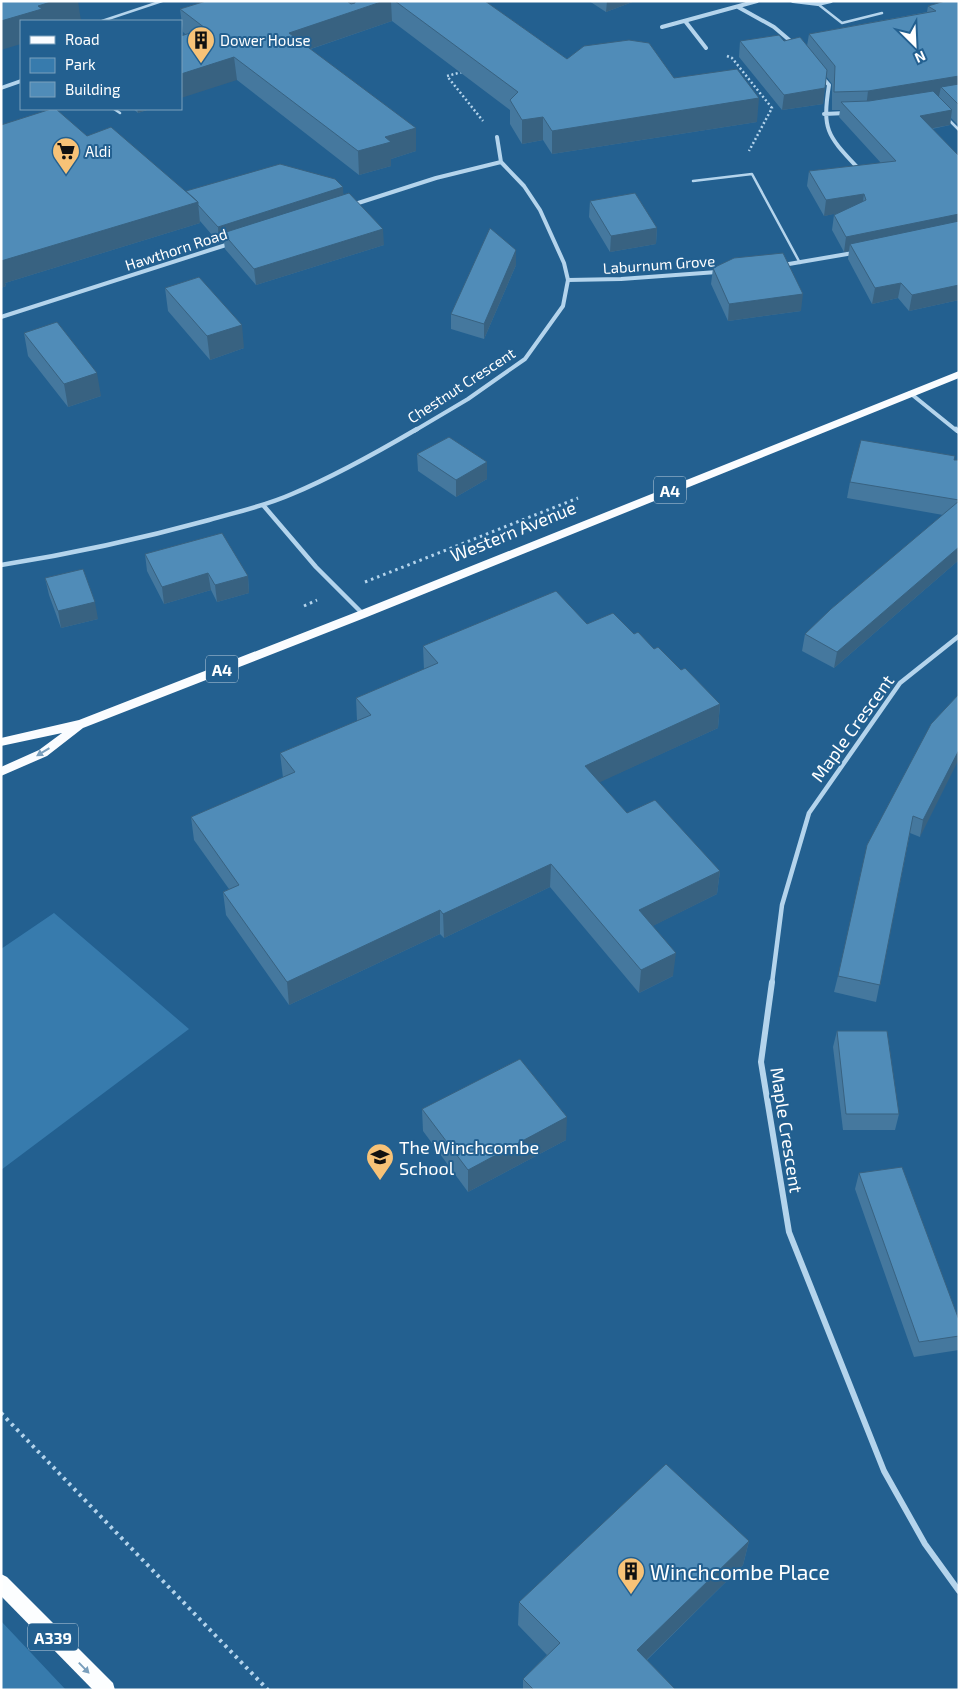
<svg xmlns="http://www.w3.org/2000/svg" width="960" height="1691" font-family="'Exo 2',sans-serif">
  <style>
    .green { fill: #377bad }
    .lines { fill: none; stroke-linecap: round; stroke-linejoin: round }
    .path-far2 { stroke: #b4d4ec; stroke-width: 2.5; stroke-dasharray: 2 2.5; stroke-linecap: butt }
    .path-far1 { stroke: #b4d4ec; stroke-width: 3; stroke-dasharray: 2.5 4; stroke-linecap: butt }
    .path { stroke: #b4d4ec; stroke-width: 4; stroke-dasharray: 3 4.5; stroke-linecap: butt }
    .service { stroke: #b4d4ec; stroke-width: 2.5 }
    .minor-far2 { stroke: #b4d4ec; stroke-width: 4 }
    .minor-far1 { stroke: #b4d4ec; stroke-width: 4.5 }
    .minor { stroke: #b4d4ec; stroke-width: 6 }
    .tertiary { fill: #b4d4ec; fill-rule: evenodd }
    .primary { fill: #fafcff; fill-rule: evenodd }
    .trunk { fill: #fcfeff; fill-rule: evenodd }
    .wall { fill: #45789e }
    .shaded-wall { fill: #386281 }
    .building { fill: #508cb8; stroke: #386281 }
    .oneway { fill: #799ebc }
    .oneway2 { fill: #7a9fbc }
    .labels { text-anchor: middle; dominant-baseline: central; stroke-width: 4; stroke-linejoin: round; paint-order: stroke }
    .far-poi-label { font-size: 15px; fill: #fff; stroke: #236090; text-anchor: start }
    .far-street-label { font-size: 15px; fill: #fff; stroke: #236090 }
    .shield { fill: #236090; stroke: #bdcfde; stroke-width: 1 }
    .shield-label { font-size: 16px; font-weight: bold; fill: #fff }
    .street-label { font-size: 18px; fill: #fff; stroke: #236090 }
    .poi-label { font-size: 18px; fill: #fff; stroke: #236090; text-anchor: start }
    .near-poi-label { font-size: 21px; fill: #fff; stroke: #236090; text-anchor: start }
  </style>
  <rect width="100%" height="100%" fill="#236090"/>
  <path class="green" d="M54 913 189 1029 1 1170V949Z
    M1 1621 66 1690H1Z"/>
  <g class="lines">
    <path class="path-far2" d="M727 56 732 58 772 108 749 151
      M462 72 447 76 483 121"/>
    <path class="path-far1" d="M365 582 578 498
      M304 606 317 600"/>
    <path class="path" d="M1 1413 268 1690"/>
    <path class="service" d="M814 1 842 23 882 13
      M102 21 162 1
      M114 109 120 113
      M947 118 959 130
      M693 181 752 174 800 263"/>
    <path class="minor-far2" d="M793 1 818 4 831 1
      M738 7 774 27 794 44
      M685 21 706 48
      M662 27 757 1
      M822 77 829 85C822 130 827 135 857 167
      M824 114 846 113
      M352 205 436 178 501 162
      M783 265 853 253
      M568 280 621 279 717 272
      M1 317 229 244
      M910 393 957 431
      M414 431 468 399 525 359 563 306 568 280 564 263 540 210 524 186 501 162 497 137"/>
    <path class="minor-far1" d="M956 429 959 432
      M263 505 316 567 363 614
      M1 565C71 554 140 539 209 520 237 512 265 506 292 494 335 476 376 453 417 429
      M772 983 782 905 809 813 900 683 959 636"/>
    <path class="minor" d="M772 982 761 1062 789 1232 884 1471 925 1544 959 1591"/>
    <path class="tertiary" d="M21 79V83L1 90V86Z"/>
    <path class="primary" d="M959 371V378L367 617 83 728 47 756 1 776V767L39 750 62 733 1 746V738L79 720 359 611Z"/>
    <path class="trunk" d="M1 1574 7 1577 113 1683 115 1690H93L1 1596Z"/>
  </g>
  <path class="wall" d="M206 1H485L567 59 674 78 757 122 552 154 543 140 522 144 510 124V110L392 21 311 49 416 151 391 159V166L359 175 237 80 183 32 180 9Z
    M589 1H635L606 12Z
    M959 1V123L957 124 951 118 950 125 932 129 959 156V300L909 311 898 298 872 304 848 259 849 251 844 252 832 230 834 215 837 213 824 216 807 186 809 171 881 163 839 117 840 110H832V84L826 76 823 104 782 110 739 57 740 41H784L807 46 809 34 927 12 928 6Z
    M133 109H150L138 113Z
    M87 136 186 192 343 195 384 245 256 285 225 249 224 242 219 243 200 221V223L5 283 6 286 1 288Z
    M590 201 657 228 656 244 610 252 589 217Z
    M516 265 484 339 451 329V314Z
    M713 268 801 311 728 321 711 284Z
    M165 288 244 348 210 360 168 311Z
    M24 333 101 396 68 407 28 356Z
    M417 454 487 462V479L456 497 418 471Z
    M954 460H959V560L834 668 802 651 805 634 943 515 847 498 850 482Z
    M145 554 248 576 249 593 217 602 211 590 164 604 147 571Z
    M45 578 98 619 61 628 49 595Z
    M587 624 634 634 654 649 720 704 718 728 599 782 627 813 720 871 717 894 652 926 673 976 639 993 550 887 444 938 440 934 289 1005 226 915 223 892 229 889 194 840 191 817 283 778 280 753 357 721 356 698 424 670 423 646Z
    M959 694 920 837 910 833 876 1002 834 992 838 976Z
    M837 1031 899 1114 895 1130H843L833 1047Z
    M422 1109 566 1140 468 1192 423 1131Z
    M859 1173 959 1320V1350L914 1357 855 1189Z
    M749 1541 743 1565 647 1660 676 1690H523V1679L547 1655 518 1625 519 1602Z"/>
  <path class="shaded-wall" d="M54 1H78L81 21H21V44L1 50V21L38 6Z
    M384 1H391L392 21 290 56 289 33Z
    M607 1H635L606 12Z
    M234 57 237 80 181 98V74Z
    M959 76V93L941 87 939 96 866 108 868 91Z
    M825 88 823 104 782 110 784 95Z
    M759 98 757 122 552 154V131Z
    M137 109H150L138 113Z
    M952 110 950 125 917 131 920 116Z
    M543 117V140L522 144V120Z
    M416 128V151L391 159V166L359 175 358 151 385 137Z
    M343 187 344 204 223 233 224 242 219 243 218 227Z
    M864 194 862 209 824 216 826 200Z
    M198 202 200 223 5 283 6 286 1 288V261Z
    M959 214V225L850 244 849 251 844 252 846 237Z
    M657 228 656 244 610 252 611 236Z
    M383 229 384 245 256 285 254 269Z
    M516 250V265L484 339V324Z
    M901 283 898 298 872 304 875 288Z
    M959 285V300L909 311 912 295Z
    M803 294 801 311 728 321 729 304Z
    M242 325 244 348 210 360 207 336Z
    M97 373 101 396 68 407 64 384Z
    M487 462V479L456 497V480Z
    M959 547V560L834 668 837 652Z
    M208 573 211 590 164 604 162 587Z
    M248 576 249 593 217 602 215 585Z
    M95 602 98 619 61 628 58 611Z
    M720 704 718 728 583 790 585 766Z
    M959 750V759L920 837 923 820Z
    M551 864 550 887 444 938 443 914Z
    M720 871 717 894 637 934 639 910Z
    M440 910V934L289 1005 287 982Z
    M676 953 673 976 639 993 641 970Z
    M567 1117 566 1140 468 1192V1170Z
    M749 1541 743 1565 633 1673 637 1650Z"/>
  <path class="building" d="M1 1H54L38 6 42 9 1 21Z
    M206 1H347L351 4 355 3V1H384L289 33 416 128 385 137 391 142 358 151 234 57 181 74V36L205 28 180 9Z
    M395 1H485L567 59 584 46 629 40 649 43 674 78 737 69 759 98 552 131 543 117 522 120 510 100 518 92Z
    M945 1H959V76L868 91 834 92 835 66 809 34 936 11 928 6Z
    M779 35 784 41 800 37 827 70 825 88 784 95 740 41Z
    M959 84V105L941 87Z
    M933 91 952 110 920 116 959 156V214L846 237 834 215 866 200 864 194 826 200 809 171 896 161 841 102 869 101Z
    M51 109H56L87 136 111 127 198 202 1 261V125Z
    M280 164 335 179 343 187 218 227 198 205V202L186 191Z
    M349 193 383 229 254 269 223 233Z
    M635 193 657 228 611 236 590 201Z
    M959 221V285L912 295 901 283 875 288 850 244Z
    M490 228 516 250 484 324 451 314Z
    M783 253 803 294 729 304 713 268 734 258Z
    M199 277 242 325 207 336 165 288Z
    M57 322 97 373 64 384 24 333Z
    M449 437 487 462 456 480 417 454Z
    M861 440 955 456 954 460H959V500L850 482Z
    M959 501V547L837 652 805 634 831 609Z
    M222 533 248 576 215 585 208 573 162 587 145 554Z
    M83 569 95 602 58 611 45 578Z
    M556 591 587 624 613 613 634 634 638 632 654 649 658 647 681 670 685 668 720 704 585 766 627 813 655 800 720 871 639 910 676 953 641 970 551 864 443 914 440 910 287 982 223 892 239 885 191 817 295 772 280 753 371 715 356 698 438 663 423 646Z
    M959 694V750L923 820 913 816 880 985 838 976 867 845 931 724Z
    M837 1031H887L899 1114H846Z
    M520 1059 567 1117 468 1170 422 1109Z
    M902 1167 959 1320V1336L919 1342 859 1173Z
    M666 1464 749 1541 637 1650 676 1690H534L523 1679 560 1643 519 1602Z"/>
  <defs><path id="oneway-solid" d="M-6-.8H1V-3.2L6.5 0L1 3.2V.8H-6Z" transform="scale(1.25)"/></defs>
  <use class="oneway" href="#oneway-solid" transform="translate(43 752) rotate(149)"/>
  <use class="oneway2" href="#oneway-solid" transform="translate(84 1668) rotate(46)"/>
  <defs>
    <g id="building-pin" transform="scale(1.4375)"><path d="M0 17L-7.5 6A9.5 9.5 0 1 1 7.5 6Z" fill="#f7c277" stroke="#236090"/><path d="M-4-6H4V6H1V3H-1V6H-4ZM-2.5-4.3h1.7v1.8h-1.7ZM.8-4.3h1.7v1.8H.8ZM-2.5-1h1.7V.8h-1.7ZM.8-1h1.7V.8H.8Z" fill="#111"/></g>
    <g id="supermarket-pin" transform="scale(1.4375)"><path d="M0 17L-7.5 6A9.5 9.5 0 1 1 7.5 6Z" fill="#f7c277" stroke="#236090"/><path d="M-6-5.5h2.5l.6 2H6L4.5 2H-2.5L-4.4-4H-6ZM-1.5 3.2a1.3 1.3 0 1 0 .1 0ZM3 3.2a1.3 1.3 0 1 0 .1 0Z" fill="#111"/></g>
    <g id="school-pin" transform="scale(1.4375)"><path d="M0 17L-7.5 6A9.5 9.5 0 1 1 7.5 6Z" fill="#f7c277" stroke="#236090"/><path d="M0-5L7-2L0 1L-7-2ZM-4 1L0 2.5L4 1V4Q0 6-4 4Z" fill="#111"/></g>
  </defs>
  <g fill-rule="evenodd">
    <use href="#building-pin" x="201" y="40"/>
    <use href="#supermarket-pin" x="66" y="151"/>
    <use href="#school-pin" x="380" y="1157"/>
    <use href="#building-pin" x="631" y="1571"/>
  </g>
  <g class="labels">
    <g class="far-poi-label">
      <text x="220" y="40">Dower House</text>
      <text x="85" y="151">Aldi</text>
    </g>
    <g class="far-street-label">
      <text transform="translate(176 249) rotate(-18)">Hawthorn Road</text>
      <text transform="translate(659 264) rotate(-4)">Laburnum Grove</text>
      <text transform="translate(461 385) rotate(-33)">Chestnut Crescent</text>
    </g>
    <g class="shield">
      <rect x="654" y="476.5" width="32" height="27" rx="4"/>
      <rect x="206" y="655.5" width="32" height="27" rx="4"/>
      <rect x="28" y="1623.5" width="50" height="27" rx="4"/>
    </g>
    <g class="shield-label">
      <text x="670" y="490">A4</text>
      <text x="222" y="669">A4</text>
      <text x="53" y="1637">A339</text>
    </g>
    <g class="street-label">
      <text transform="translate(513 531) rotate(-22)">Western Avenue</text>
      <text transform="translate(852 728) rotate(-54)">Maple Crescent</text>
      <text transform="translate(787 1130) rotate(81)">Maple Crescent</text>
    </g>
    <g class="poi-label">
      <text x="399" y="1147">The Winchcombe<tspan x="399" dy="21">School</tspan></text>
    </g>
    <g class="near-poi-label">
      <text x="650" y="1571">Winchcombe Place</text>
    </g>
  </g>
  <rect width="960" height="1691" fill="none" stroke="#ffffff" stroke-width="5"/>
  <rect x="20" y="20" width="162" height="90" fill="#236090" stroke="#7ba0bc"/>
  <rect x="30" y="36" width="25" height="8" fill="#fafcff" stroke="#7ba0bc"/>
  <text x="65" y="45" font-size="15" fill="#ffffff">Road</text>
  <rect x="30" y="58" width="25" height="15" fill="#377bad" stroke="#7ba0bc"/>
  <text x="65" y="70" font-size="15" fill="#ffffff">Park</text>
  <rect x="30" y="82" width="25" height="15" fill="#508cb8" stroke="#7ba0bc"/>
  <text x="65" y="95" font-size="15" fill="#ffffff">Building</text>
  <g transform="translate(915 45) rotate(156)" stroke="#236090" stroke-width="4" paint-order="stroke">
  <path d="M0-4L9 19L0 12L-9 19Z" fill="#ffffff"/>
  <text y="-8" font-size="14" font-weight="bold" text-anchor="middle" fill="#ffffff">N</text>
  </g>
</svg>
